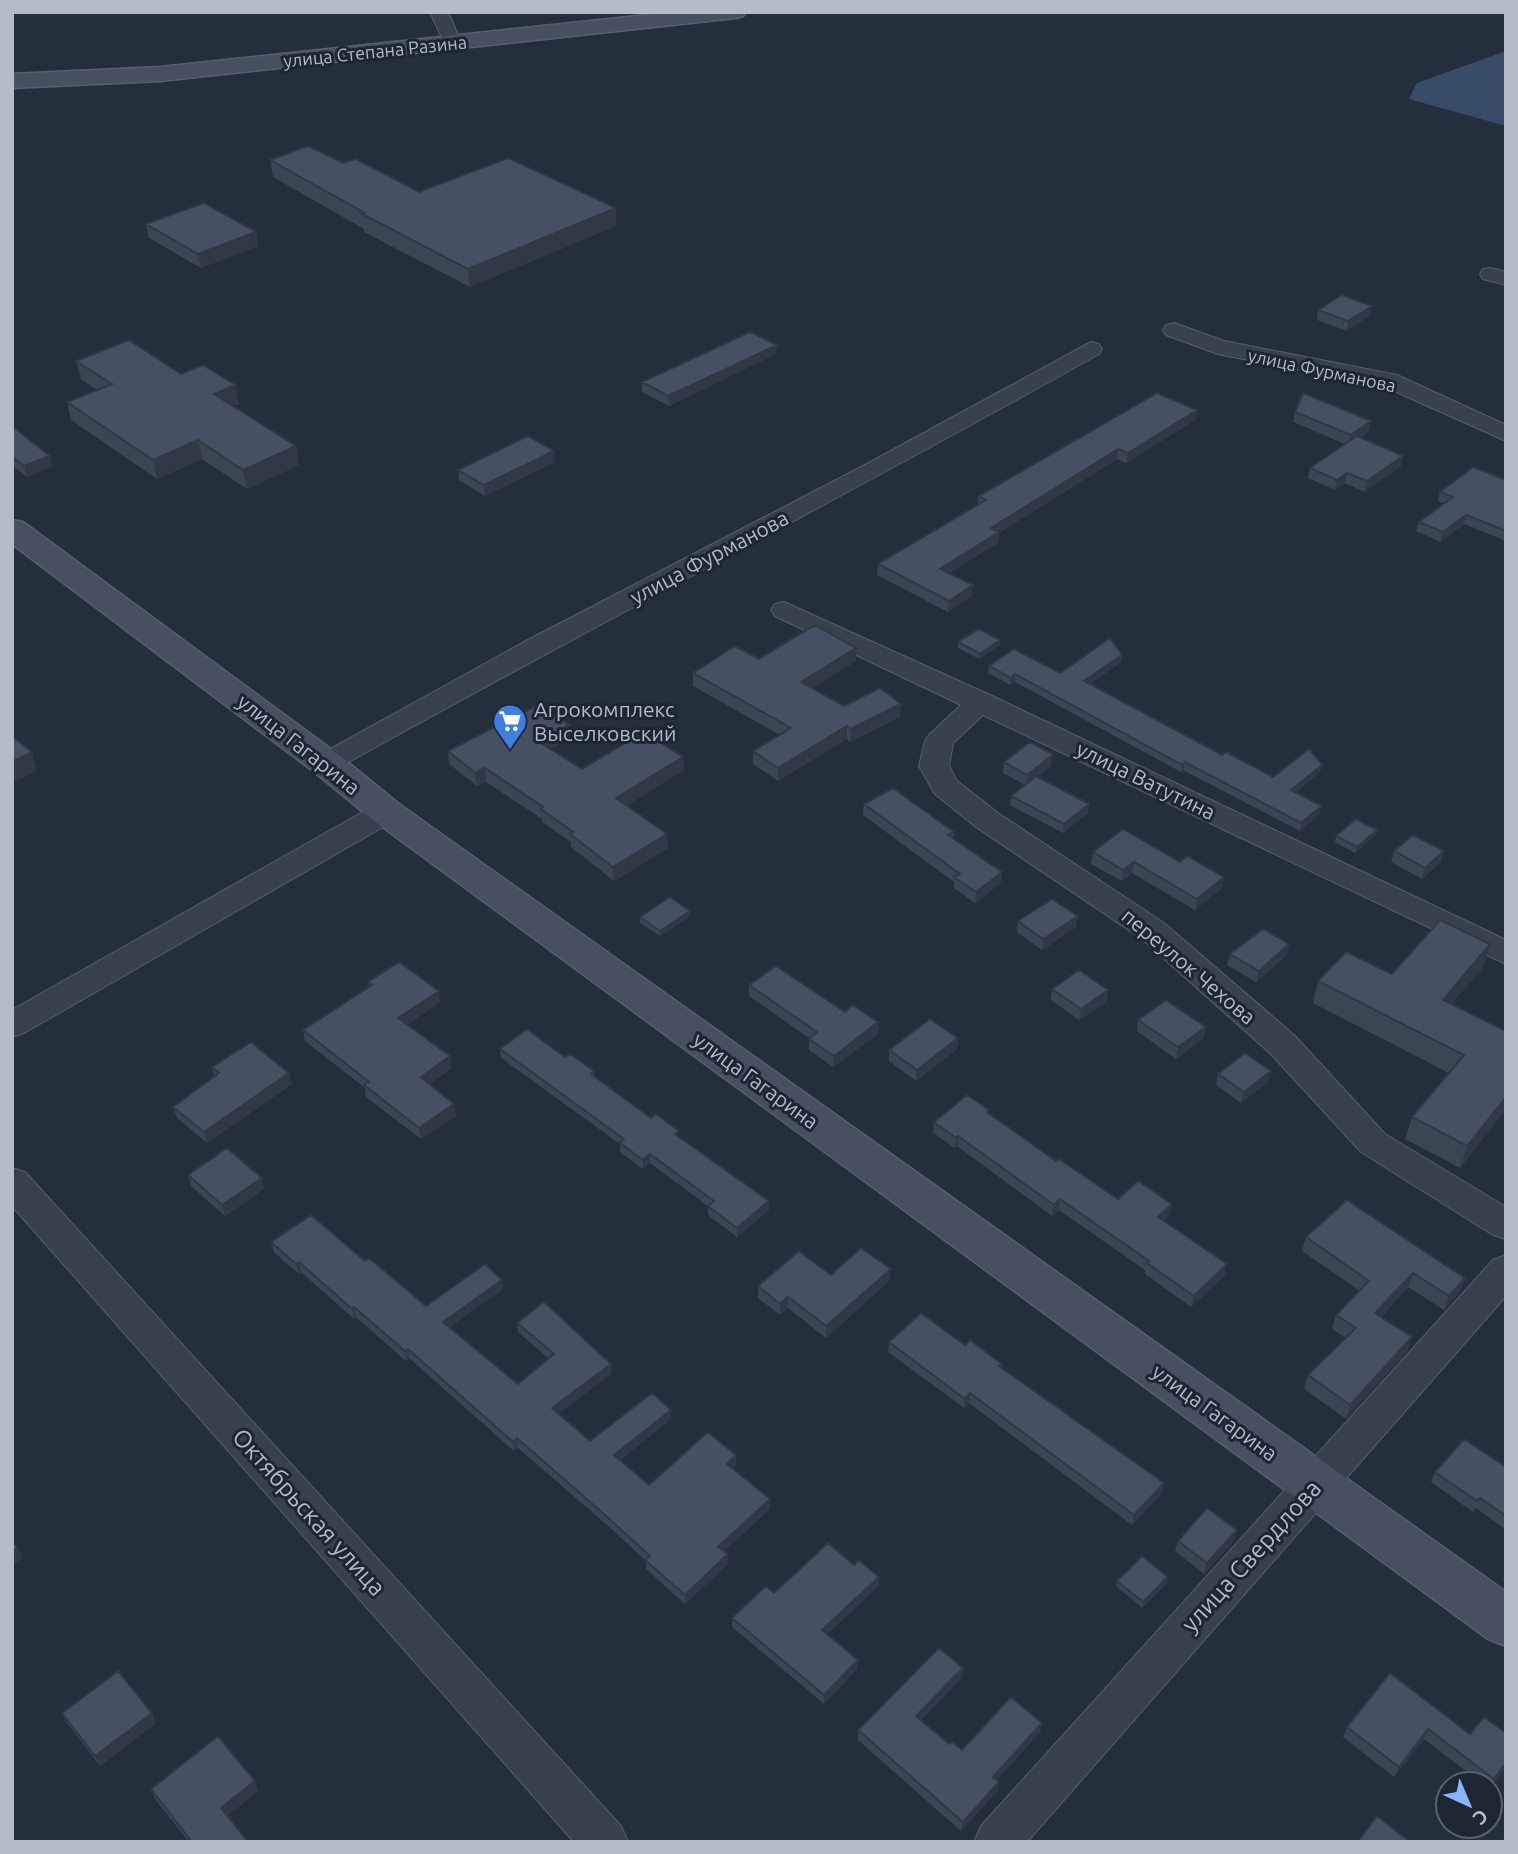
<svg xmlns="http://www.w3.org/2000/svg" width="1518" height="1854" font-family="Ubuntu,sans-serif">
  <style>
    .water { fill: #394c67 }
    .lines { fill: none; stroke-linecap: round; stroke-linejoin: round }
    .street-casing { stroke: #565f6c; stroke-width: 2 }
    .secondary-casing { stroke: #565f6c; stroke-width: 3 }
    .street { fill: #38414e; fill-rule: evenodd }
    .secondary { fill: #465061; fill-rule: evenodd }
    .wall { fill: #3b4654 }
    .shaded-wall { fill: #303945 }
    .building { fill: #455162; stroke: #303945; stroke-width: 2 }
    .labels { text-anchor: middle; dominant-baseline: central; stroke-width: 6; stroke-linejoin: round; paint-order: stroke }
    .far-street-label { font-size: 18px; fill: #b4bcc9; stroke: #1d2633 }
    .street-label { font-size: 21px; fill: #b4bcc9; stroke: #1d2633 }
    .poi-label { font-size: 21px; fill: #b4bcc9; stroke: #1d2633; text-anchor: start }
    .near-street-label { font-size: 24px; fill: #b4bcc9; stroke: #1d2633 }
  </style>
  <rect width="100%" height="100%" fill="#242f3e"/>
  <path class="water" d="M1506 51V126L1409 99 1417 83Z"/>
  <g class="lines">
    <g class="street-casing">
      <path id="street" d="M430 12H448L461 42 458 46H446Z
        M1491 268 1506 272V285L1483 279 1480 274 1483 269Z
        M1174 323 1224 341 1397 375 1506 425V441L1383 386 1218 354 1166 335 1163 330 1166 325Z
        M1091 342 1099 344 1102 349 1099 354C846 496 589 628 336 769L326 772 316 769 312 763 316 757 526 641 865 465Z
        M784 602 992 696 1506 940V964L983 715 953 743 949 766 957 781 998 813 1164 923 1295 1036 1385 1134 1506 1207V1239L1493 1235 1361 1152 1271 1054 1142 939 976 827 935 794 919 766 925 741 929 735 961 705 775 616 771 610 775 604Z
        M386 802 397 805 401 812 397 819 24 1033 12 1037V1010L375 805Z
        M12 1168 25 1172 621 1826 628 1842H574L12 1206Z
        M1506 1255V1296L1027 1842H974L981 1826 1493 1260Z"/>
    </g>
    <g class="secondary-casing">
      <path id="secondary" d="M674 12H746L743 16 736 18 160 81 12 88V74L160 67Z
        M12 520 23 522 339 755 399 804 1506 1592V1646L1488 1639 373 820 313 771 12 544Z"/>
    </g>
    <use href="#street" class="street"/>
    <use href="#secondary" class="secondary"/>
  </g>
  <path class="wall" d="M270 160 343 163 419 192 616 208V226L470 287 364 232V229L273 177Z
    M146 224 258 246 201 268 149 238Z
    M1372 306 1370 315 1347 331 1317 320 1318 310Z
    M776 354 669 406 642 392V382Z
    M76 361 181 374 239 404 233 406 296 446 299 465 247 489 202 459 157 479 71 420 67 402 97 390 81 379Z
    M1197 410 1195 420 1126 463 1117 459 999 533 998 543 949 573 972 596 948 612 877 575 878 564 978 504 979 496Z
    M1295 412 1371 421 1369 431 1360 438 1403 456 1401 466 1364 492 1345 483 1335 490 1308 478 1310 468 1345 444 1293 422Z
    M12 426 53 466 27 477 12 465Z
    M555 462 485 496 459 480 458 470Z
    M1506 480V541L1464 524 1440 542 1416 531 1419 522 1444 504 1438 501 1440 492Z
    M1000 640V645L979 659 958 648V642Z
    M856 648V661L812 688 844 706 900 717 850 742 847 739 778 781 753 764V751L780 735 693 686V673L759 659Z
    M1122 655 1121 662 1090 684 1222 755 1273 777 1322 765 1320 772 1296 792 1320 813 1300 831 1183 770 1181 772 1015 682 1010 685 988 673 989 666 1060 673Z
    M570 738 550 749 582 769 683 757 684 770 626 806 667 834 668 848 614 881 571 847V842L542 822V819L486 782 477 786 449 764 448 751Z
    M1004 762 1051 766 1037 777 1089 804 1088 813 1063 833 1010 805 1011 796 1025 785 1003 773Z
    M864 804 954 832 953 839 1001 883 975 903 954 888V882L863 815Z
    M1375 835 1355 853 1335 842 1336 836Z
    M1394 851 1441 862 1422 879 1391 862Z
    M1093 852 1180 862 1224 877 1222 888 1195 910 1132 873 1122 881 1091 864Z
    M690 916 660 936 640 923V917Z
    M1078 916 1076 927 1042 950 1017 932 1018 921Z
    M1230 954 1287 955 1256 982 1227 965Z
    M1484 966 1451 1004 1506 1031V1109L1460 1168 1405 1139 1412 1117 1449 1073 1313 1003 1318 981Z
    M368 982 440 1002 407 1025 450 1056 452 1068 429 1084 456 1116 421 1139 366 1097 365 1088 305 1041 303 1030 369 987Z
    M749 985 878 1034 833 1067 809 1050V1038L749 996Z
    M1052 989 1108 990 1106 1002 1079 1020 1051 1000Z
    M1138 1020 1204 1038 1176 1059 1137 1031Z
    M958 1038 957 1049 916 1081 889 1061V1050Z
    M500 1049 594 1071 595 1077 769 1201V1210L737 1237 708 1215V1206L650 1163 643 1169 620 1152V1144L501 1058Z
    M212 1067 289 1073 292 1084 207 1143 177 1118 173 1107 214 1077Z
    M1218 1074 1268 1082 1241 1103 1216 1085Z
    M989 1114 1056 1161 1118 1199 1172 1204 1170 1214 1163 1221 1225 1275 1191 1307 1145 1274V1270L1059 1210 1052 1216 957 1146 955 1148 933 1133 934 1122Z
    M188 1175 264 1189 225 1216 191 1186Z
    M1347 1200 1460 1292 1444 1310 1408 1287 1381 1317 1412 1337 1407 1351 1346 1419 1304 1389 1308 1375 1346 1338 1332 1329 1336 1315 1360 1291 1302 1251 1306 1237Z
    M271 1242 365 1261 426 1306 502 1280 503 1289 450 1327 518 1384 548 1358 518 1332 517 1323 612 1373 558 1414 590 1441 671 1410V1419L620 1460 649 1485 736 1455V1465L733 1468 770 1499V1509L724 1551 728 1554V1564L685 1604 646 1569V1561L606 1524 518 1448 514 1451 409 1358 406 1361 356 1317 354 1319 301 1272 299 1274 274 1252Z
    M831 1275 890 1280 826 1338 788 1308 780 1315 758 1298V1286Z
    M889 1342 965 1345 1001 1368 1162 1493 1132 1525 969 1403 964 1408 888 1352Z
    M1506 1467V1530L1476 1508 1473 1512 1431 1482 1435 1472Z
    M1237 1530 1234 1541 1204 1574 1175 1551 1178 1541Z
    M1117 1581 1167 1583 1142 1608 1116 1586Z
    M879 1586 827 1634 857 1669 824 1704 732 1627V1618L774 1593Z
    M963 1668 962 1678 921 1720 949 1744 962 1750 1042 1723 1040 1732 997 1780 999 1782 997 1791 961 1831 858 1740V1730Z
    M1390 1673 1506 1767 1490 1788V1784H1483L1424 1739 1394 1777 1343 1737 1347 1727Z
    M62 1713 156 1723 100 1766 67 1723Z
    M151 1789 258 1791 227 1816 248 1842H189L155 1799Z"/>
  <path class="shaded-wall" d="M616 208V226L470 287 468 269Z
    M256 232 258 246 201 268 198 254Z
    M1372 306 1370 315 1347 331 1348 321Z
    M777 345 776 354 669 406 668 396Z
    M236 385 239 404 218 413 214 394Z
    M1197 410 1195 420 1126 463 1128 453Z
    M1371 421 1369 431 1348 445 1351 435Z
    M198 440 202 459 157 479 153 460Z
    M296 446 299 465 247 489 243 470Z
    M1118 449 1117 459 999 533 998 543 939 579 940 569 991 528Z
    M554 451 555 462 485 496 484 485Z
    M50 456 53 466 27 477 24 466Z
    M1403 456 1401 466 1364 492 1367 481Z
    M1347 473 1345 483 1335 490 1337 480Z
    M1466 515 1464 524 1440 542 1443 532Z
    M973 585 972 596 948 612 949 601Z
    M1000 640V645L979 659 980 654Z
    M856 648V661L801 696V682Z
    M1122 655 1121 662 1083 689 1084 681Z
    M1015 674V682L1010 685 1011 678Z
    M901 704 900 717 850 742 851 729Z
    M569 725 570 738 539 754 538 741Z
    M847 726V739L778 781V768Z
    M32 752 37 771 12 783V762Z
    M1053 755 1051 766 1026 786 1027 775Z
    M683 757 684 770 616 812V798Z
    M1185 762 1183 770 1181 772 1182 765Z
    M1322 765 1320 772 1290 797 1291 790Z
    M485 768 486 782 477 786 475 773Z
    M1089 804 1088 813 1063 833 1064 824Z
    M1322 806 1320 813 1300 831 1301 823Z
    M1377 830 1375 835 1355 853 1357 847Z
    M667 834 668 848 614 881 613 867Z
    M1444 851 1441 862 1422 879 1425 868Z
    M1134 862 1132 873 1122 881 1123 870Z
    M1002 872 1001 883 975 903 976 892Z
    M1224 877 1222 888 1195 910 1197 899Z
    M690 911V916L660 936V931Z
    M1078 916 1076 927 1042 950 1043 939Z
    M1289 944 1287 955 1256 982 1259 971Z
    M1490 944 1484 966 1436 1022 1443 1000Z
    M1108 990 1106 1002 1079 1020 1081 1009Z
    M439 991 440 1002 400 1030 398 1018Z
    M878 1022V1034L833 1067 834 1056Z
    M1206 1027 1204 1038 1176 1059 1178 1047Z
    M958 1038 957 1049 916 1081 917 1070Z
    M450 1056 452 1068 423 1088 421 1077Z
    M1271 1071 1268 1082 1241 1103 1244 1092Z
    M289 1073 292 1084 207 1143 204 1132Z
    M1506 1097V1109L1460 1168 1467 1146Z
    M454 1104 456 1116 421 1139 419 1128Z
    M958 1136 957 1146 955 1148 956 1138Z
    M650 1154V1163L643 1169V1160Z
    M262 1178 264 1189 225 1216 222 1205Z
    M1060 1199 1059 1210 1052 1216 1054 1205Z
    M769 1201V1210L737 1237V1228Z
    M1172 1204 1170 1214 1156 1228 1158 1217Z
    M299 1262 301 1272 299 1274 296 1264Z
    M1227 1264 1225 1275 1191 1307 1194 1296Z
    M891 1269 890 1280 826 1338V1326Z
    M1413 1273 1408 1287 1371 1327 1375 1313Z
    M1465 1278 1460 1292 1444 1310 1449 1296Z
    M502 1280 503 1289 445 1331 443 1322Z
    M788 1297V1308L780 1315V1304Z
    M354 1307 356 1317 354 1319 352 1309Z
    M1412 1337 1407 1351 1346 1419 1350 1405Z
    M408 1349 409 1358 406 1361 405 1351Z
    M611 1364 612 1373 553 1418 552 1408Z
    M970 1393 969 1403 964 1408 965 1399Z
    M671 1410V1419L614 1464V1455Z
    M517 1438 518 1448 514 1451 513 1442Z
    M736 1455V1465L727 1473V1464Z
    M1164 1483 1162 1493 1132 1525 1134 1515Z
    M770 1499V1509L719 1556 718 1547Z
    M1237 1530 1234 1541 1204 1574 1207 1563Z
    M18 1548 23 1558 12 1565V1551Z
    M728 1554V1564L685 1604V1595Z
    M879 1577V1586L822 1639V1630Z
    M1168 1577 1167 1583 1142 1608 1143 1602Z
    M858 1660 857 1669 824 1704V1695Z
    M963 1668 962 1678 915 1726 916 1716Z
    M152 1713 156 1723 100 1766 95 1756Z
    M1042 1723 1040 1732 992 1786 993 1777Z
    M1428 1729 1424 1739 1394 1777 1399 1767Z
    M1506 1763V1767L1490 1788 1494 1779Z
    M255 1781 258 1791 225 1818 221 1808Z
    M999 1782 997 1791 961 1831 963 1822Z"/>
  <path class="building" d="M308 146 343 163 356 159 419 192 508 158 616 208 468 269 362 214 365 213 270 160Z
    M204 203 256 232 198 254 146 224Z
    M1342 295 1372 306 1348 321 1318 310Z
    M750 332 777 345 668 396 642 382Z
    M129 340 181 374 203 365 236 385 214 394 296 446 243 470 198 440 153 460 67 402 112 384 76 361Z
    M1157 393 1197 410 1128 453 1118 449 991 528 999 532 940 569 973 585 949 601 878 564 986 500 979 496Z
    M1303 393 1371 421 1351 435 1295 412Z
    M12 426 50 456 24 466 12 457Z
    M528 436 554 451 484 485 458 470Z
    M1357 436 1403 456 1367 481 1347 473 1337 480 1310 468Z
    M1473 467 1506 480V531L1466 515 1443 532 1419 522 1453 497 1440 492Z
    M815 625 856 648 801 682 844 706 880 688 901 704 851 729 847 726 778 768 753 751 791 728 693 673 735 646 759 659Z
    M979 629 1000 640 980 654 958 642Z
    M1110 638 1122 655 1084 681 1222 755 1226 752 1273 777 1309 749 1322 765 1291 790 1322 806 1301 823 1185 762 1182 765 1015 674 1011 678 989 666 1014 649 1060 673Z
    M540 704 569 725 538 741 582 769 644 732 683 757 616 798 667 834 613 867 570 834 573 832 541 809 543 807 485 768 475 773 448 751Z
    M12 736 32 752 12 762Z
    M1030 742 1053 755 1027 775 1004 762Z
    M1036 776 1089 804 1064 824 1011 796Z
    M893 788 954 832 948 835 1002 872 976 892 954 877 960 874 864 804Z
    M1356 819 1377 830 1357 847 1336 836Z
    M1123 829 1180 862 1187 856 1224 877 1197 899 1134 862 1123 870 1093 852Z
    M1413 835 1444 851 1425 868 1394 851Z
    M670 897 690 911 660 931 640 917Z
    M1052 899 1078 916 1043 939 1018 921Z
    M1440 920 1490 944 1443 1000 1506 1031V1097L1467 1146 1412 1117 1464 1055 1318 981 1346 952 1392 974Z
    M1263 929 1289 944 1259 971 1230 954Z
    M399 962 439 991 398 1018 450 1056 421 1077 454 1104 419 1128 364 1085 369 1082 303 1030 372 985 368 982Z
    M776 966 845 1012 853 1005 878 1022 834 1056 809 1039 817 1032 749 985Z
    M1079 970 1108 990 1081 1009 1052 989Z
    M1166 1000 1206 1027 1178 1047 1138 1020Z
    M930 1019 958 1038 917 1070 889 1050Z
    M527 1029 565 1057 570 1054 594 1071 591 1074 651 1118 656 1114 679 1131 675 1134 769 1201 737 1228 708 1206 714 1201 650 1154 643 1160 620 1143 624 1139 500 1049Z
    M251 1042 289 1073 204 1132 173 1107 219 1073 212 1067Z
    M1245 1053 1271 1071 1244 1092 1218 1074Z
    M967 1095 989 1110 987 1112 1056 1161 1059 1159 1118 1199 1138 1181 1172 1204 1158 1217 1227 1264 1194 1296 1147 1263 1149 1261 1060 1199 1054 1205 958 1136 956 1138 934 1122Z
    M227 1148 262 1178 222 1205 188 1175Z
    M1347 1200 1465 1278 1449 1296 1413 1273 1375 1313 1412 1337 1350 1405 1308 1375 1356 1328 1336 1315 1369 1281 1306 1237Z
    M311 1215 365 1261 369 1258 426 1306 485 1264 502 1280 443 1322 518 1384 554 1354 517 1323 544 1302 611 1364 552 1408 590 1441 652 1393 671 1410 614 1455 649 1485 708 1432 736 1455 727 1464 770 1499 718 1547 728 1554 685 1595 645 1560 650 1556 605 1515 517 1438 513 1442 408 1349 405 1351 354 1307 352 1309 299 1262 296 1264 271 1242Z
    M861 1248 891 1269 826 1326 788 1297 780 1304 758 1286 799 1251 831 1275Z
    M921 1313 965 1345 970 1340 1002 1364 999 1366 1164 1483 1134 1515 970 1393 965 1399 889 1342Z
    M1464 1439 1506 1467V1516L1480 1498 1477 1501 1435 1472Z
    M1207 1508 1237 1530 1207 1563 1178 1541Z
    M12 1541 18 1548 12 1551Z
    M828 1543 854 1565 859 1560 879 1577 822 1630 858 1660 824 1695 732 1618 766 1586 774 1593Z
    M1142 1556 1168 1577 1143 1602 1117 1581Z
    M939 1648 963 1668 916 1716 949 1744 952 1742 962 1750 1011 1697 1042 1723 993 1777 999 1782 963 1822 858 1730Z
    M118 1671 152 1713 95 1756 62 1713Z
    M1390 1673 1470 1734 1484 1717 1506 1733V1763L1494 1779 1428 1729 1399 1767 1347 1727Z
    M218 1736 255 1781 221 1808 248 1842H192L151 1789Z
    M1377 1816 1410 1842H1358Z"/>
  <defs>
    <g id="supermarket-pin" transform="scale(1.75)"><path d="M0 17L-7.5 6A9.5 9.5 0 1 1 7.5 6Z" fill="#3f7fe0" stroke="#1d2633"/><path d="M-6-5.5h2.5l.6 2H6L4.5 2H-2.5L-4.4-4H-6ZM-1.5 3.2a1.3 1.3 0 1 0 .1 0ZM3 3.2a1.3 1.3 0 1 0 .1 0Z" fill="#fff"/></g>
  </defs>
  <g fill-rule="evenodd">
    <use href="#supermarket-pin" x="510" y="721"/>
  </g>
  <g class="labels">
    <g class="far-street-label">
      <text transform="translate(375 51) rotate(-6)">улица Степана Разина</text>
      <text transform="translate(1322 370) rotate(12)">улица Фурманова</text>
    </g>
    <g class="street-label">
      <text transform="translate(709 557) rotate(-28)">улица Фурманова</text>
      <text transform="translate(299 744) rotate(38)">улица Гагарина</text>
      <text transform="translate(1146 780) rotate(26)">улица Ватутина</text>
      <text transform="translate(1189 966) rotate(40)">переулок Чехова</text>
      <text transform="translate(756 1080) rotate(36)">улица Гагарина</text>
      <text transform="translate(1215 1412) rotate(36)">улица Гагарина</text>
    </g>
    <g class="poi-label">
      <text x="534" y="709">Агрокомплекс<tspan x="534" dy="24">Выселковский</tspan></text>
    </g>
    <g class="near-street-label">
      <text transform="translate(309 1512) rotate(48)">Октябрьская улица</text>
      <text transform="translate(1251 1556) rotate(-48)">улица Свердлова</text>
    </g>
  </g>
  <rect width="1518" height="1854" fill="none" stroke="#b4bcc9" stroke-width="28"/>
  <g transform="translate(1469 1805) rotate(136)"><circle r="33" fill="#1d2633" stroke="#59626f" stroke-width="2"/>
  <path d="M0-5L12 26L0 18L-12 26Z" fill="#8ab4f8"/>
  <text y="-10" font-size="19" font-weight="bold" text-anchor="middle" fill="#b4bcc9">С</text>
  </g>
</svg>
